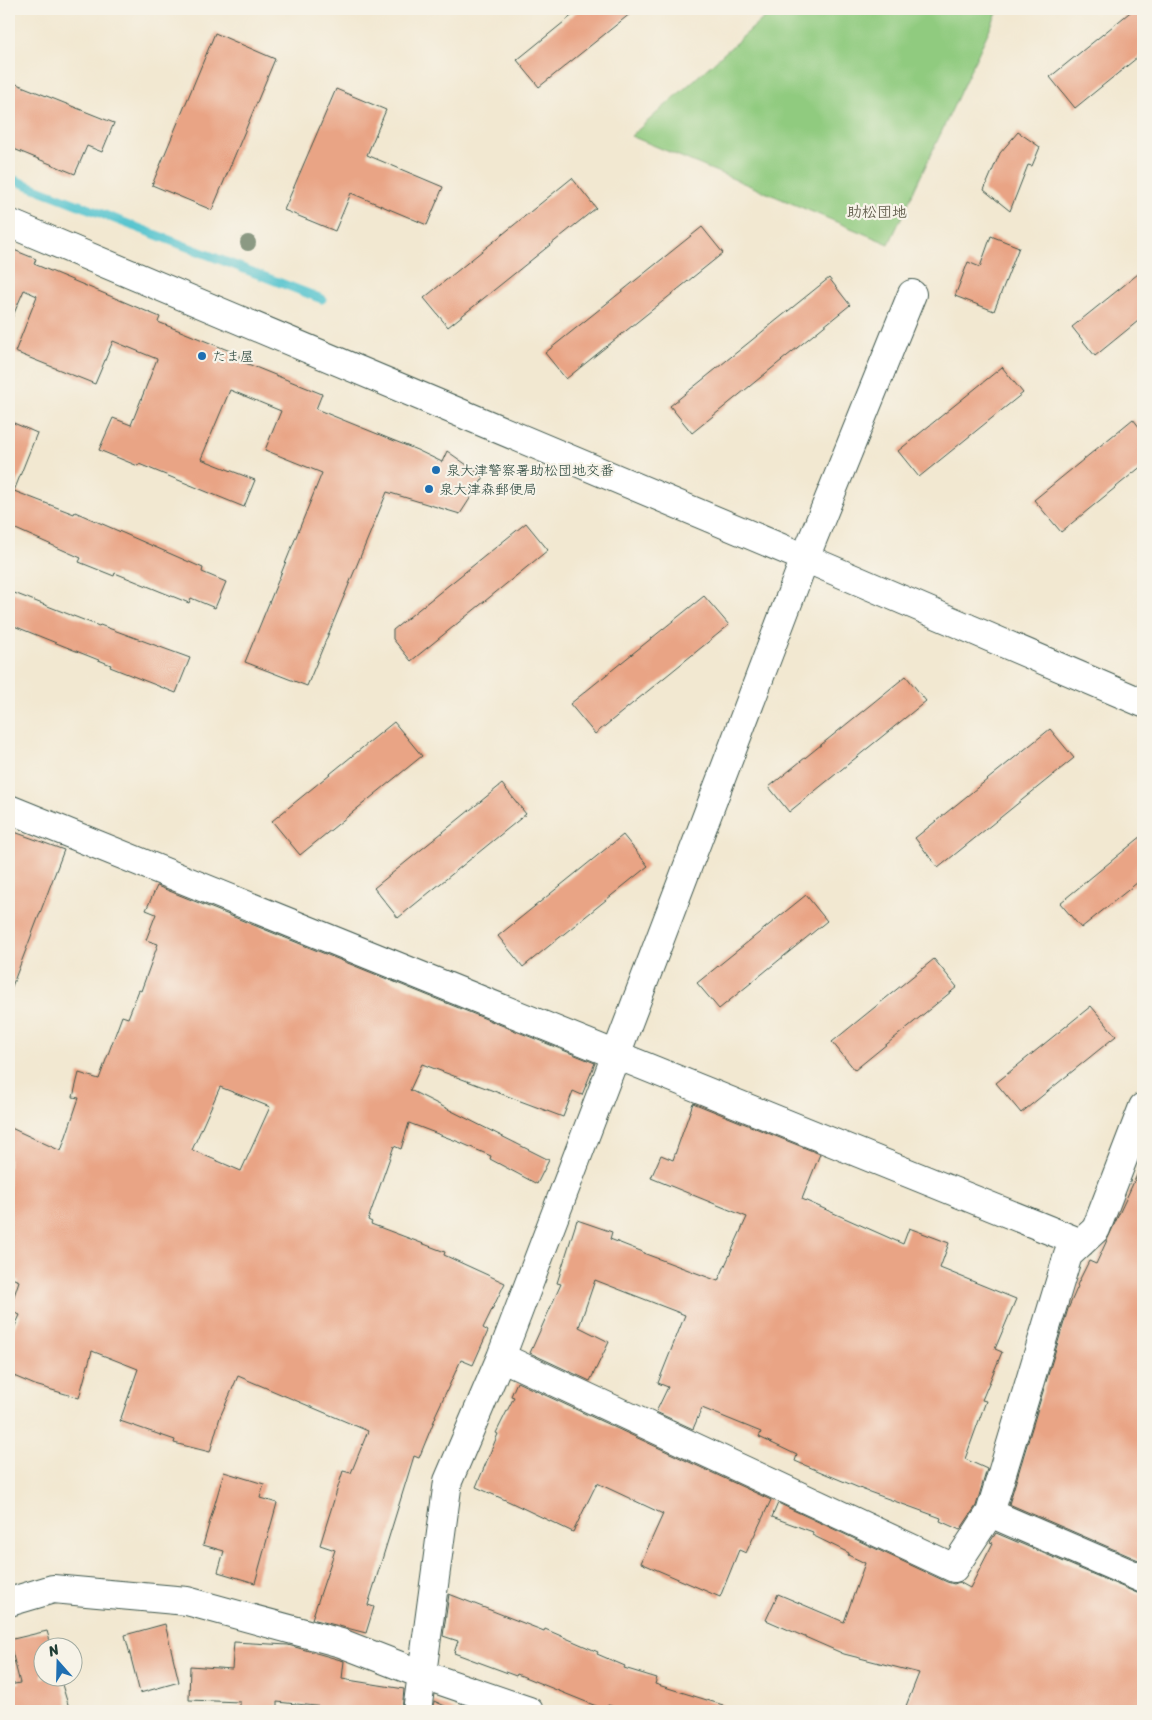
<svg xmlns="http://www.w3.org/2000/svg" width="1152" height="1720" font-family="Sriracha,'Klee One',sans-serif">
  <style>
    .green { fill: #90cb7f; stroke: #58845a }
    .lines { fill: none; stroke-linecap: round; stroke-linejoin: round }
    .stream { stroke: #58c5cf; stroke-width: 9 }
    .building { fill: #e9a485; fill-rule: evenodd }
    .minor-casing { stroke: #3f574c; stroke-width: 30 }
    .tertiary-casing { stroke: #3f574c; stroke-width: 30 }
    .minor { stroke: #fff; stroke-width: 28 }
    .tertiary { stroke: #fff; stroke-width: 28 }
    .tree { fill: #8b9983 }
    .poi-dot { fill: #1f6fb2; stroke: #f7f3e8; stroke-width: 2 }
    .labels { text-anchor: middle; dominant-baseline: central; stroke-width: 4.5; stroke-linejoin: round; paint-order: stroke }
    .poi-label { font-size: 14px; fill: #1f3d34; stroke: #f7f3e8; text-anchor: start }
    .neighbourhood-label { font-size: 15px; font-weight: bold; fill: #666150; stroke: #f7f3e8 }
  </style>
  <rect width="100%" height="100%" fill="#f7f3e8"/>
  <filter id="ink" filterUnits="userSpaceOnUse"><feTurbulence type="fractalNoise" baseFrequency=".02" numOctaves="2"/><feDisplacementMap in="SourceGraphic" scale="10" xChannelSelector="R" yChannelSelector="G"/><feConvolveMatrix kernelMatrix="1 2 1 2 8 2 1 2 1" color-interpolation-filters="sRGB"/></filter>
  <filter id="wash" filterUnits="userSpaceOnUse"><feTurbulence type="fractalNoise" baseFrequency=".0096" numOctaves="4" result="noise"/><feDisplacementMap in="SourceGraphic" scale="20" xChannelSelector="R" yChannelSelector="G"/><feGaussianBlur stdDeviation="1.12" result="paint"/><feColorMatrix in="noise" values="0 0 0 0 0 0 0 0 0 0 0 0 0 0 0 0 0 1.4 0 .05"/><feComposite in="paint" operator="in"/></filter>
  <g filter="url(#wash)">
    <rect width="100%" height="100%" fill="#f2e8d1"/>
    <path class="green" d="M774 9H999L889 244 631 136Z"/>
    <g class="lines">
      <path class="stream" d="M9 15 11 9
        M9 178 322 299"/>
    </g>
    <g id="blocks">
      <path class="building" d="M580 9H636L539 87 517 60Z
        M1134 9H1143V53L1075 108 1050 77Z
        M215 33 275 59 212 210 152 185Z
        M9 81 114 123 102 152 87 146 75 174 9 147Z
        M336 89 386 110 367 155 443 187 427 225 351 193 335 231 284 210Z
        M1018 132 1040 147 1032 166 1028 165 1010 211 984 190 1000 153Z
        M572 178 596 208 448 327 424 298Z
        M702 227 723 253 566 379 545 353Z
        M991 236 1019 247 994 311 955 296 968 262 980 267Z
        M9 248 36 259 34 264 160 317 158 322 240 355 238 360 322 394 316 409 417 450 442 462 447 451 484 477 460 514 387 492 307 686 245 662 322 473 265 450 281 411 230 390 201 459 255 480 244 507 139 464 138 466 99 450 113 418 131 425 157 359 113 341 95 384 15 352 37 296 24 290 9 325Z
        M1143 270V317L1095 356 1072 327Z
        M829 278 850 305 692 433 670 406Z
        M1002 367 1023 393 919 477 898 451Z
        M1133 419 1143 432V465L1061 532 1034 500Z
        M9 421 37 433 14 491 74 514 75 512 203 568 202 572 226 582 215 608 191 598 189 603 115 573 114 576 79 562 81 558 9 526Z
        M526 523 548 550 411 661 393 639V630Z
        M9 591 99 626 100 625 190 658 176 693 110 667 111 665 9 624Z
        M704 596 729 625 595 734 570 704Z
        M906 676 926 701 789 812 769 787Z
        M394 722 422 756 300 855 272 821Z
        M1050 729 1074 758 938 868 915 838Z
        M502 784 526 814 398 918 374 888Z
        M9 830 64 850 11 989 9 988Z
        M623 835 648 866 523 967 498 936Z
        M1143 835V878L1081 928 1060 903Z
        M157 886 595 1063 582 1095 573 1091 563 1117 422 1064 410 1090 549 1160 537 1184 490 1159 491 1156 459 1142 409 1123 401 1149 394 1146 368 1220 372 1222 371 1224 445 1252 444 1255 505 1283 483 1328 488 1331 473 1365 461 1360 435 1416H436L419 1458 414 1456 368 1605 374 1607 366 1633 312 1619 335 1550 320 1545 343 1471 351 1473 368 1431 238 1376 220 1417 210 1452 174 1443 175 1440 120 1421 138 1369 92 1351 79 1398 35 1385 9 1374V1339L20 1315 9 1311 19 1281 9 1277V1127L61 1151 79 1098 73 1097 79 1073 99 1079 122 1016 128 1018 139 990 141 991 158 944 146 940 156 914 146 910ZM220 1087 270 1107 241 1171 192 1150Z
        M806 895 827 921 719 1009 697 983Z
        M934 959 957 987 855 1070 832 1042Z
        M1091 1006 1116 1036 1021 1113 996 1083Z
        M693 1103 820 1154 802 1199 903 1244 909 1228 949 1243 940 1268 1016 1299 995 1349 1002 1352 982 1400 986 1401 965 1459 987 1469 976 1506 960 1530 940 1521 941 1518 864 1490 795 1461 797 1455 759 1437 761 1432 702 1408 693 1429 656 1412 668 1387 658 1383 685 1315 595 1280 579 1327 609 1342 590 1381 530 1353 561 1284 557 1283 577 1220 612 1232 610 1239 643 1252V1253L718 1281 747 1217 651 1178 661 1155 673 1160Z
        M1143 1162V1562L1009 1504 1068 1309 1078 1286 1077 1285 1089 1261 1096 1264Z
        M517 1382 771 1500 746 1553 739 1550 720 1597 641 1563 663 1514 597 1483 573 1532 510 1502 476 1487 498 1434 496 1433 514 1397 511 1396Z
        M224 1472 264 1484 260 1498 277 1503 255 1583 218 1572 224 1551 203 1545Z
        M778 1503 947 1582 954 1584 959 1582 970 1588 993 1543 990 1542 996 1533 1137 1593 1143 1594V1711H904L919 1673 844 1654 766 1620 778 1594 844 1622 865 1563 848 1555 849 1553 812 1535 813 1532 772 1517Z
        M449 1594 544 1631 545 1629 598 1652 597 1654 625 1666 624 1668 657 1678 655 1684 723 1705 722 1711H628L608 1705 606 1710 517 1674 516 1676 454 1653 458 1641 443 1636Z
        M165 1624 179 1682 140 1693 125 1635Z
        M47 1631 52 1648H42V1678H60L70 1711H9V1685L20 1683 9 1640Z
        M234 1642 288 1645 344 1661 342 1679 404 1689 402 1711H364L277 1702V1708L240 1707V1702L189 1700 190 1666 232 1669Z
        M434 1701 456 1711H433Z"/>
    </g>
  </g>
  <g filter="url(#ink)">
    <use href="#blocks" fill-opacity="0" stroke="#3f574c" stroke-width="1"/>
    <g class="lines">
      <g class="minor-casing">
        <path id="minor" d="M9 809 1081 1243
          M501 1357 954 1568 990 1513 1068 1255 1096 1229 1143 1107
          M990 1513 1143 1579
          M9 1602 53 1589 187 1601 341 1643 421 1674 529 1711
          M417 1711 448 1481 501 1357 805 558 912 294"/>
      </g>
      <g class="tertiary-casing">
        <path id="tertiary" d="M9 223 805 558 1143 703"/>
      </g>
      <use href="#minor" class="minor"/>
      <use href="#tertiary" class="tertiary"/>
    </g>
    <circle class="tree" cx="248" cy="243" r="8"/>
  </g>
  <g class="poi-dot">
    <circle cx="202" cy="356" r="5"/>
    <circle cx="436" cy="470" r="5"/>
    <circle cx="429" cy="489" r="5"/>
  </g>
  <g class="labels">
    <g class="poi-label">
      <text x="212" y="356">たま屋</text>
      <text x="446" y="470">泉大津警察署助松団地交番</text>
      <text x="439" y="489">泉大津森郵便局</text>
    </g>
    <g class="neighbourhood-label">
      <text x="877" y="212">助松団地</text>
    </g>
  </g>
  <rect width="1152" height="1720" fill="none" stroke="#f7f3e8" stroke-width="30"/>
  <g transform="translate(58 1662) rotate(340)"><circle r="24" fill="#f7f3e8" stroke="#a1aaa0"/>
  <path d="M0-4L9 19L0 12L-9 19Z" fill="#1f6fb2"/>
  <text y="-8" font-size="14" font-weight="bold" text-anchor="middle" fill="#1f3d34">N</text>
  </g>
</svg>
